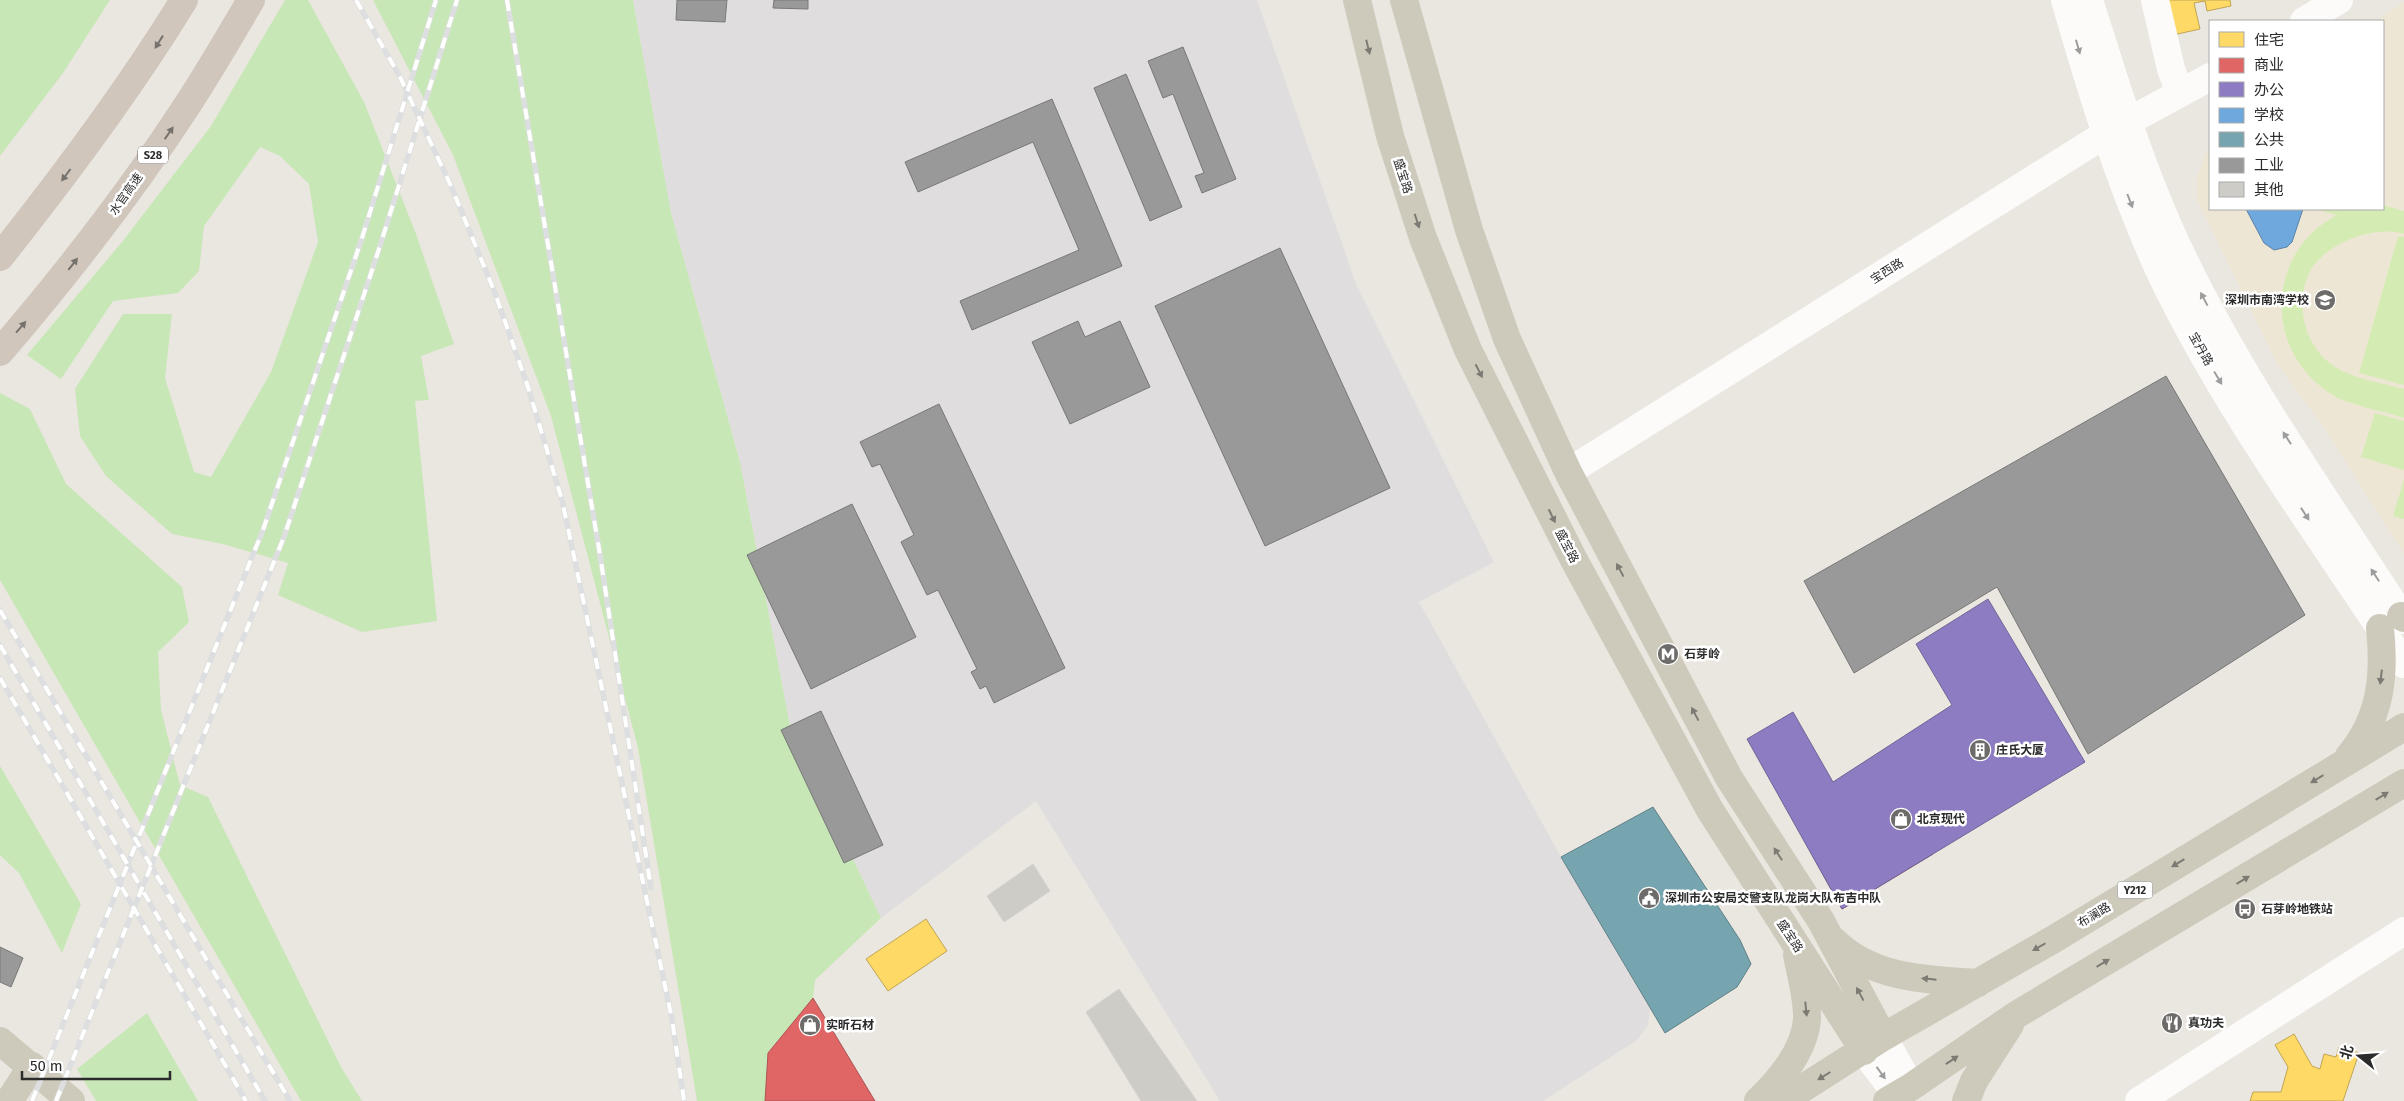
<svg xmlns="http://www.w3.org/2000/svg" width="2404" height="1101" font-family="'Fira Sans','Noto Sans SC',sans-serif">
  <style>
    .industrial { fill: #e0dddf }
    .education { fill: #eee6d4 }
    .green { fill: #c8e7b6 }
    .pitch { fill: #d4ecb3 }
    .homes { fill: #ffd966; stroke: #bfa554 }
    .shops { fill: #e06666; stroke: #aa5454 }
    .offices { fill: #8e7cc3; stroke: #706495 }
    .schools { fill: #6fa8dc; stroke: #5b82a7 }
    .public { fill: #76a5af; stroke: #608087 }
    .industry { fill: #999; stroke: #787878 }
    .building { fill: #ceccc7; stroke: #d5d1cc }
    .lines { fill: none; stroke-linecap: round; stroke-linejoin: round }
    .minor { stroke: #fcfbfa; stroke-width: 28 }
    .major { stroke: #cecabb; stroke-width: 28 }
    .highway { stroke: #d0c6bc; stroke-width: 28 }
    .rail-casing { stroke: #dddedf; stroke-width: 5.5 }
    .rail { stroke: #fff; stroke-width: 4; stroke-dasharray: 11; stroke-linecap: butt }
    .oneway { fill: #75716c }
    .oneway2 { fill: #7c7a73 }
    .oneway3 { fill: #9e9d9d }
    .labels { text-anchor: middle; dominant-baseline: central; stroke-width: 5; stroke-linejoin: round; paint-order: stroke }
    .shield { fill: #fff; stroke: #6b6b6b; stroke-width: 1 }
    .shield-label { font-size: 11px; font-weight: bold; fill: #2b2b2b }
    .street-label { font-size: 12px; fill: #2b2b2b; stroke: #fff }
    .poi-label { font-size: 12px; font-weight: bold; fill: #2b2b2b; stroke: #fff; text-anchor: start }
  </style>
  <rect width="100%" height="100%" fill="#eae6e0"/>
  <path class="industrial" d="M633 0H1257L1356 284 1494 562 1419 602 1561 857 1650 1009 1648 1025 1637 1040 1543 1101H1220L1036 801 881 918 790 726 740 462 671 213Z"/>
  <path class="education" d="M2404 2V554L2325 429 2278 365 2197 200V177L2210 143V209H2383V21H2376Z"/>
  <path class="green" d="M0 0H110L63 73 0 156Z
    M285 0H308L364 102 416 234 454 344 421 356 429 400 415 401 437 621 362 632 278 595 288 563 223 544 172 534 106 476 80 436 75 389 123 314H172L165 378 194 472 211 477 271 372 318 242 309 184 280 156 260 147 204 226 199 271 178 293 113 301 61 379 27 355 122 242 211 126Z
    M373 0H633L671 213 740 462 790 726 881 918 815 980 813 998 768 1052 765 1101H697L638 748 551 416 453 155Z
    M0 393 30 409 66 484 182 587 189 622 158 652 161 710 180 785 208 797 341 1067 362 1101H301L0 580Z
    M0 766 81 904 62 953 19 873 0 855Z
    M147 1013 198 1101H96L77 1069Z"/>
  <path class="pitch" d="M2383 205 2404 211V234C2375 225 2329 242 2312 268 2295 296 2301 338 2326 360 2346 378 2378 382 2404 389V418C2384 411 2348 405 2331 394 2263 351 2265 253 2337 215L2316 209H2383Z
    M2398 236 2404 237V385L2359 373Z
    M2375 413 2404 421V470L2361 457Z
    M2404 479V519L2393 516Z"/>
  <path class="homes" d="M2166 0H2230L2231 6 2207 11 2205 1 2194 3 2200 29 2173 35Z
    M926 919 947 951 888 991 866 959Z
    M2294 1034 2312 1066 2320 1069 2324 1054 2336 1057 2339 1047 2359 1053 2343 1101H2250L2253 1092H2281L2288 1067 2275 1045Z"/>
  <path class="shops" d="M1928 784 1933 854 1842 909 1813 856Z
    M813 998 875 1101H765L768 1053Z"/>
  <path class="offices" d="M1988 599 2085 762 1842 909 1747 739 1793 712 1833 782 1952 705 1916 644Z"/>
  <path class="schools" d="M2246 209H2303L2292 242 2287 247 2274 250 2264 243Z"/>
  <path class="public" d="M1653 807 1740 940 1751 964 1737 987 1665 1033 1561 857Z"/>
  <path class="industry" d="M677 0H727L725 22 676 20Z
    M774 0H808V9L773 8Z
    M1183 47 1236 179 1202 193 1195 176 1204 173 1173 94 1163 98 1148 61Z
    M1126 74 1182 207 1150 221 1094 88Z
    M1052 99 1122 266 972 330 960 301 1079 250 1033 142 918 192 905 162Z
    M1280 248 1390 488 1265 546 1155 306Z
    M1078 321 1085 337 1120 321 1150 387 1070 424 1032 342Z
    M2166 376 2305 615 2088 754 1997 587 1854 673 1804 581Z
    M939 404 1065 668 994 703 986 686 980 689 971 672 977 669 938 590 927 595 901 542 914 535 880 464 872 467 860 442Z
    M852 504 916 637 811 689 747 555Z
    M821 711 883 845 844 863 781 730Z
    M0 947 23 958 11 987 0 982Z"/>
  <path class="building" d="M1033 864 1050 891 1004 922 987 896Z
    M1119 989 1197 1101H1141L1086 1012Z"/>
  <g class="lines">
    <path class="minor" d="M2065 0C2092 93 2120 186 2161 274 2226 410 2321 537 2404 664
      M2089 0C2117 89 2144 179 2185 262 2246 388 2329 503 2404 620
      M2155 0 2171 69 2180 93
      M2304 21 2339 0
      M1568 472 2107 133 2210 77
      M1883 1037 1911 1087
      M1864 1051 1897 1095
      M2139 1101 2404 931"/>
    <path class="major" d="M1357 0 1390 136 1423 238 1468 350 1574 560 1710 810 1864 1051
      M1404 0 1469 230 1507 339 1568 472 1729 778 1821 921 1883 1037
      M2401 616 2404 618
      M2349 756C2381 718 2385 676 2380 628
      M1834 941C1873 979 1927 980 1978 983
      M0 1041 71 1101
      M9 1101 32 1066
      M1758 1101C1780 1080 1804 1052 1807 1020 1808 1000 1801 976 1797 955
      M1783 1101 1883 1037 2054 939 2404 727
      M1887 1101 1911 1087 2016 1015 2404 783
      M1966 1101 1974 1081 2010 1025"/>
    <path class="highway" d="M0 257C66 174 129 90 184 0
      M0 352C67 274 130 193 186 107 209 72 230 36 251 0"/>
    <g class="rail-casing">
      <path id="rail" d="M356 0 400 77 451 186 495 293 528 387 562 500 672 1019 684 1101
        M507 0 600 555 651 888
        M0 610 290 1101
        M0 645 265 1101
        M0 678 246 1101
        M32 1101 263 530 362 238 436 0
        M56 1101 284 537 380 246 457 0"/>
    </g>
    <use href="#rail" class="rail"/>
  </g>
  <defs><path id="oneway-solid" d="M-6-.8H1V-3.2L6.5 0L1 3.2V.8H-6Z" transform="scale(1.25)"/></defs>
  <g class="oneway">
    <use href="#oneway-solid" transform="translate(159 42) rotate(122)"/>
    <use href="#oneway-solid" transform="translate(169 133) rotate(-55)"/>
    <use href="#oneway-solid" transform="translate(66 175) rotate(127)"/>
    <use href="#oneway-solid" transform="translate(73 264) rotate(-52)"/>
    <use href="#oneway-solid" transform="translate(21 327) rotate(-49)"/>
  </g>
  <g class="oneway2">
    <use href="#oneway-solid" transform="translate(1368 47) rotate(76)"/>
    <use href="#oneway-solid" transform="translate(1417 221) rotate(72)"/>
    <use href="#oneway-solid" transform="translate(1479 371) rotate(63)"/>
    <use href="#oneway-solid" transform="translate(1552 516) rotate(64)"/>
    <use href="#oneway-solid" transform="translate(1620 570) rotate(-118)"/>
    <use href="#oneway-solid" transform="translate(2381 677) rotate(97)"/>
    <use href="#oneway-solid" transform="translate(1695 714) rotate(-118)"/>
    <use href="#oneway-solid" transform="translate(2317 779) rotate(149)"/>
    <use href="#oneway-solid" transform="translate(2382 796) rotate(-31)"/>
    <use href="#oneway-solid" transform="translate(1778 854) rotate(-123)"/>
    <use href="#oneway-solid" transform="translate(2178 863) rotate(149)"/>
    <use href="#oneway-solid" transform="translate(2243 880) rotate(-31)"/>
    <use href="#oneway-solid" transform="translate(2039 947) rotate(150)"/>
    <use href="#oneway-solid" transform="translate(2103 963) rotate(-31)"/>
    <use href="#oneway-solid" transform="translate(1929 979) rotate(-174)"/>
    <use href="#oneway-solid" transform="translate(1860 994) rotate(-118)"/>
    <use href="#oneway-solid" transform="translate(1806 1009) rotate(84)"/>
    <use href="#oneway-solid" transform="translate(1952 1060) rotate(-34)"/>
    <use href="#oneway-solid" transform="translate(1824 1076) rotate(148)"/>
  </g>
  <g class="oneway3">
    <use href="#oneway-solid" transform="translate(2078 47) rotate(74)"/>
    <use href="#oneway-solid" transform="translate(2130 201) rotate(69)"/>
    <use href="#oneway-solid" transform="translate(2204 299) rotate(-118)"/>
    <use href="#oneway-solid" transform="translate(2218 378) rotate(59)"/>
    <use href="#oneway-solid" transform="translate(2287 438) rotate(-123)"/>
    <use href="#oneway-solid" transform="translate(2305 514) rotate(57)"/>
    <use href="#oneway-solid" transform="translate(2375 575) rotate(-123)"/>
    <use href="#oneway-solid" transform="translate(1881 1073) rotate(54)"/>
  </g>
  <defs>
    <g id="school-disc" transform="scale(1.125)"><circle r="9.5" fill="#6e6c6a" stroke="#fff"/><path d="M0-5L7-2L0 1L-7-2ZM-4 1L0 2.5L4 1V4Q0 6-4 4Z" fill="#fff"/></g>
    <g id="metro-disc" transform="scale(1.125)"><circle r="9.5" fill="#6e6c6a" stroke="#fff"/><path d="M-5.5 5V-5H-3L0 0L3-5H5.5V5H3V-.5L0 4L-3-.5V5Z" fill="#fff"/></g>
    <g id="building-disc" transform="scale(1.125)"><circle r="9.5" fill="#6e6c6a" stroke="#fff"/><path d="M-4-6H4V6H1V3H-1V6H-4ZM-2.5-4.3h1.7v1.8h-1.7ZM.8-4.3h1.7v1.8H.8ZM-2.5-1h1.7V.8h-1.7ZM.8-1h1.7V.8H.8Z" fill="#fff"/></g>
    <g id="shop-disc" transform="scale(1.125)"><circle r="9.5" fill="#6e6c6a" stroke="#fff"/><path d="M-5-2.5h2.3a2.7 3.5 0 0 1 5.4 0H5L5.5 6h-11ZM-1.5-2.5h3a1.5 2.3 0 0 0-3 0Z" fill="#fff"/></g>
    <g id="civic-disc" transform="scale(1.125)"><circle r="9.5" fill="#6e6c6a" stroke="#fff"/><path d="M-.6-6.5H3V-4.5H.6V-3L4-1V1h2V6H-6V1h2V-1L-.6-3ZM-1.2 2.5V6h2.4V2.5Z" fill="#fff"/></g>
    <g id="bus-disc" transform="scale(1.125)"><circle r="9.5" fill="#6e6c6a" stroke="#fff"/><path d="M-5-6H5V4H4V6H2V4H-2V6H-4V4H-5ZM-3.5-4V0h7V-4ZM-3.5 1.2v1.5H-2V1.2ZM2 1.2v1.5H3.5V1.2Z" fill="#fff"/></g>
    <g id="restaurant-disc" transform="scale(1.125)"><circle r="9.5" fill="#6e6c6a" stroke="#fff"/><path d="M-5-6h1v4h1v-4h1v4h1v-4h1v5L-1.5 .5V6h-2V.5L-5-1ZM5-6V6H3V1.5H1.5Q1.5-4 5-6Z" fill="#fff"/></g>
  </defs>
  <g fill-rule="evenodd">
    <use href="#school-disc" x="2325" y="300"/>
    <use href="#metro-disc" x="1668" y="654"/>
    <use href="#building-disc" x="1980" y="750"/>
    <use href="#shop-disc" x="1901" y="819"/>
    <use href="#civic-disc" x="1649" y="898"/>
    <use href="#bus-disc" x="2245" y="909"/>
    <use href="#restaurant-disc" x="2172" y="1023"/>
    <use href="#shop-disc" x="810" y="1025"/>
  </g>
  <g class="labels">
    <g class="shield">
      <rect x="138" y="146.5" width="30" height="17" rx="4"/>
      <rect x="2117.5" y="881.5" width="35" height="17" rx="4"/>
    </g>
    <g class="shield-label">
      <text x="153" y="155">S28</text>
      <text x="2135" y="890">Y212</text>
    </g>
    <g class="street-label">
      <text transform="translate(1403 176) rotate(72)">盛宝路</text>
      <text transform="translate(126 194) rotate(-55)">水官高速</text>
      <text transform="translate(1887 271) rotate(-32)">宝西路</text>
      <text transform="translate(2201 349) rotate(61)">宝丹路</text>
      <text transform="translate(1567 546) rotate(63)">盛宝路</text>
      <text transform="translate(2094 915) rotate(-31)">布澜路</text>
      <text transform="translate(1790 936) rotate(57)">盛宝路</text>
    </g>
    <g class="poi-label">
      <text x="2309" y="300" text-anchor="end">深圳市南湾学校</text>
      <text x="1684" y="654">石芽岭</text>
      <text x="1996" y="750">庄氏大厦</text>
      <text x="1917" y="819">北京现代</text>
      <text x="1665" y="898">深圳市公安局交警支队龙岗大队布吉中队</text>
      <text x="2261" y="909">石芽岭地铁站</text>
      <text x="2188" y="1023">真功夫</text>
      <text x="826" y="1025">实昕石材</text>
    </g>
  </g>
  <rect x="2209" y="20" width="175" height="190" fill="#ffffff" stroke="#aaaaaa"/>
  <rect x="2219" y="32" width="25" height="15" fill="#ffd966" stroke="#aaaaaa"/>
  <text x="2254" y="45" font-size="15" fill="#2b2b2b">住宅</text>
  <rect x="2219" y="58" width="25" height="15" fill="#e06666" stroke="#aaaaaa"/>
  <text x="2254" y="70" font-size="15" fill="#2b2b2b">商业</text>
  <rect x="2219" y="82" width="25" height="15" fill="#8e7cc3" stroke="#aaaaaa"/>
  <text x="2254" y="95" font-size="15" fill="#2b2b2b">办公</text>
  <rect x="2219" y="108" width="25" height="15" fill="#6fa8dc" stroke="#aaaaaa"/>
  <text x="2254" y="120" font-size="15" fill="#2b2b2b">学校</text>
  <rect x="2219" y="132" width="25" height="15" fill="#76a5af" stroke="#aaaaaa"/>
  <text x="2254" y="145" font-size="15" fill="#2b2b2b">公共</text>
  <rect x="2219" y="158" width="25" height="15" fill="#999999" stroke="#aaaaaa"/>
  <text x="2254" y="170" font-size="15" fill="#2b2b2b">工业</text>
  <rect x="2219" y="182" width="25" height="15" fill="#ceccc7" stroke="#aaaaaa"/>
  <text x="2254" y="195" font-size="15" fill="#2b2b2b">其他</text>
  <g transform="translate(2359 1056) rotate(287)" stroke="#ffffff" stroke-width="4" paint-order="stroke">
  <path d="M0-4L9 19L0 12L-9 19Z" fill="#2b2b2b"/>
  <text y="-8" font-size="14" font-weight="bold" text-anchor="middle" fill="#2b2b2b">北</text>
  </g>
  <path d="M22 1071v8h148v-8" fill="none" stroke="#2b2b2b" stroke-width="2.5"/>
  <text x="30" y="1071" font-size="15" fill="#2b2b2b" stroke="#ffffff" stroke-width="4" paint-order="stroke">50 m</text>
</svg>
